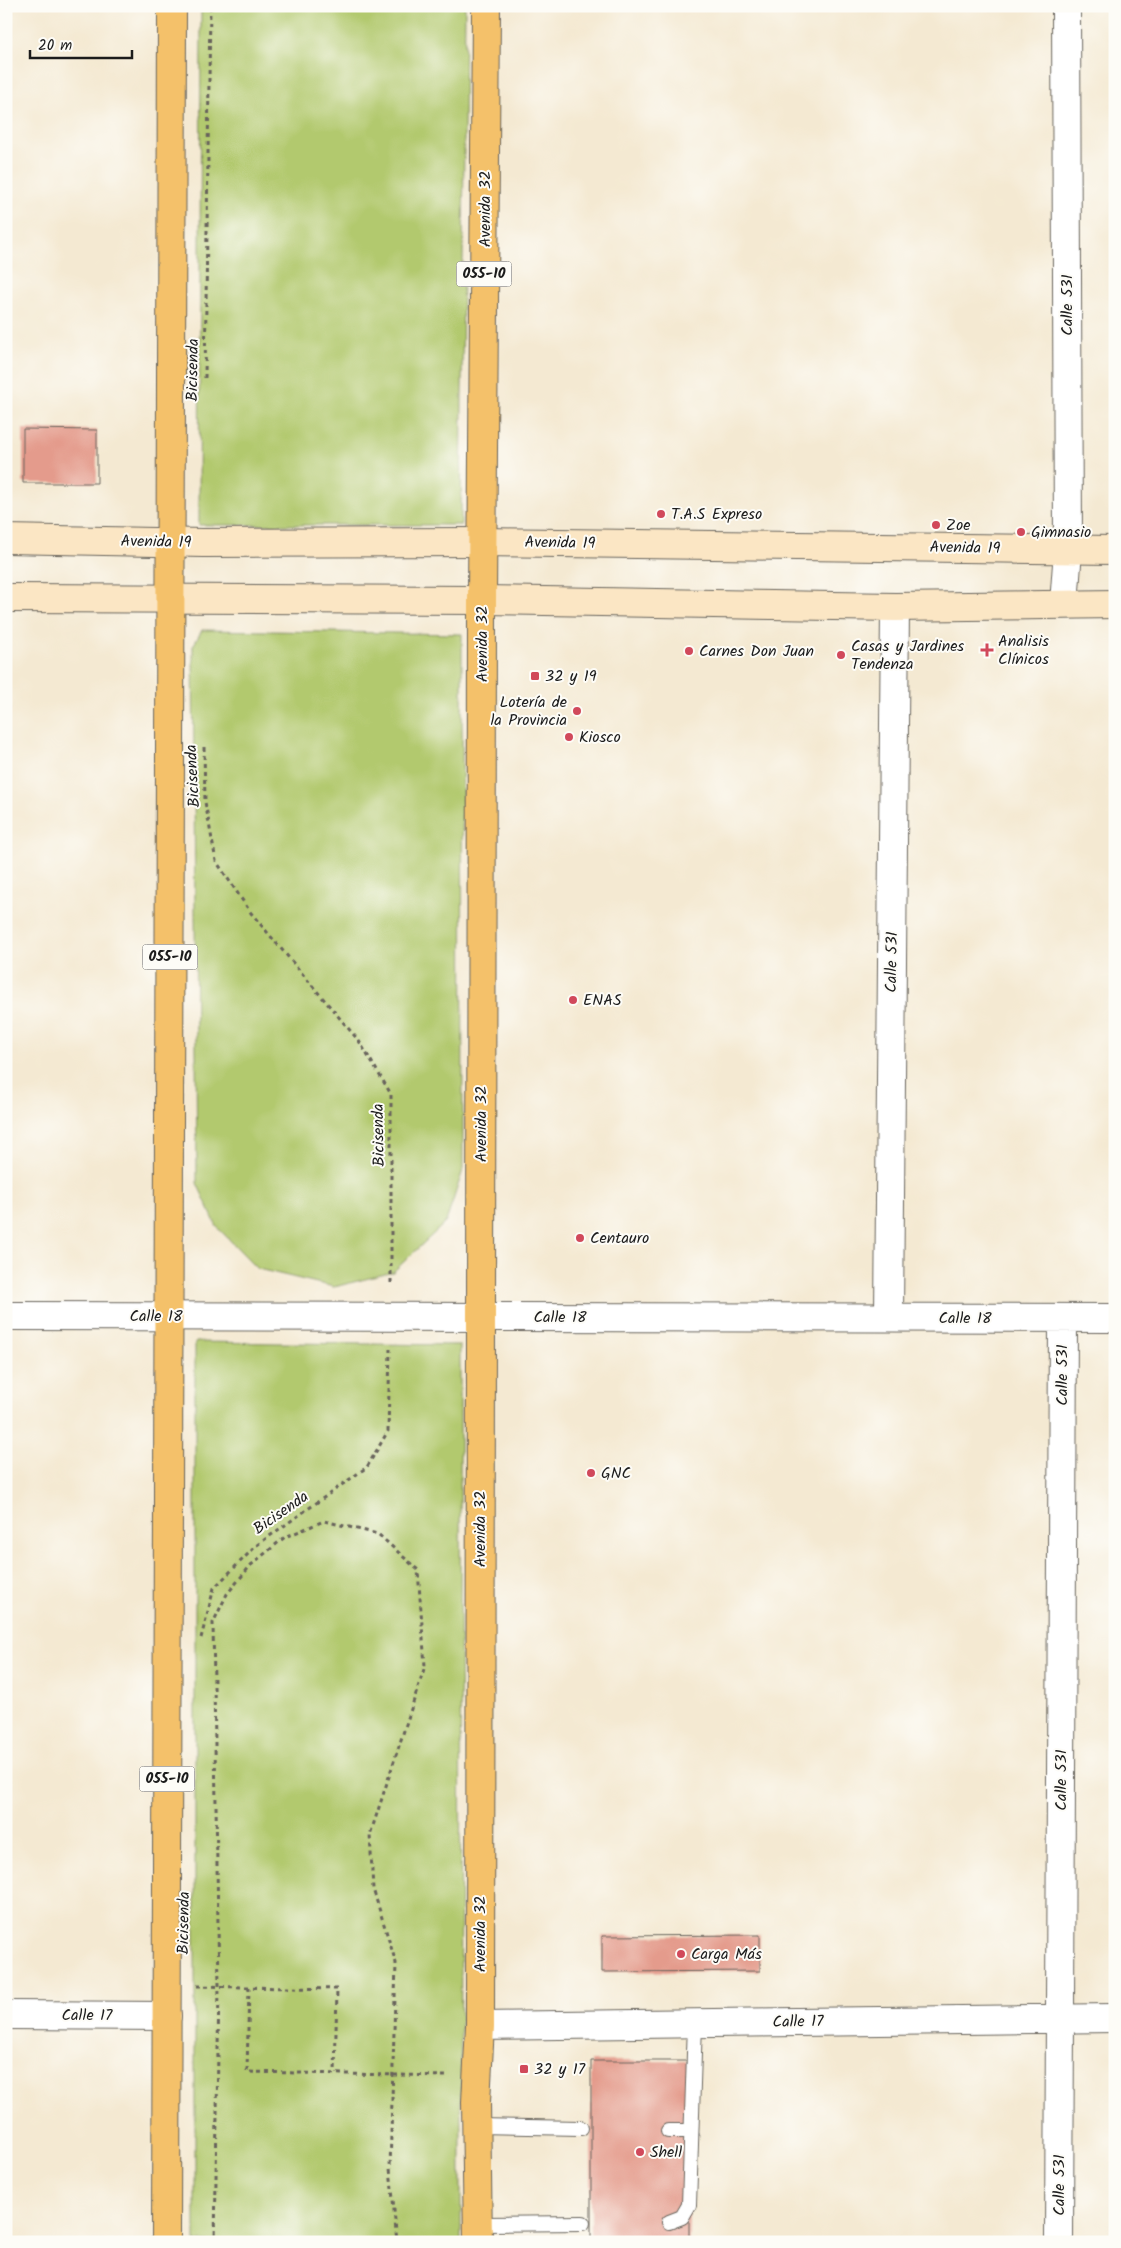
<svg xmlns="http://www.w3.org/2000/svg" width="1121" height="2248" font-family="Kalam,sans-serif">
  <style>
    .green { fill: #b2c96e; stroke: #677245 }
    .building { fill: #e49b8c }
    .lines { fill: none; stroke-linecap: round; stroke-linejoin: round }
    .service-casing { stroke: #68645c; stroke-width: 16 }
    .minor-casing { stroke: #68645c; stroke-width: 30 }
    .secondary-casing { stroke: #68645c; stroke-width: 30 }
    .trunk-casing { stroke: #68645c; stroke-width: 30 }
    .path { stroke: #68645c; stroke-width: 3; stroke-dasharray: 4 4; stroke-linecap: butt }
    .service { stroke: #fff; stroke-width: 14 }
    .minor { stroke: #fff; stroke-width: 28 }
    .secondary { stroke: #fbe6c4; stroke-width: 28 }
    .trunk { stroke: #f4c16b; stroke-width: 28 }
    .poi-dot { fill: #d1495b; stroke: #fdfcf7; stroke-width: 2 }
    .labels { text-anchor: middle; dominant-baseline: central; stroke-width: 4; stroke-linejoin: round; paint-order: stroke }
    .shield { fill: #fdfcf7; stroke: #605f5e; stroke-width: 1 }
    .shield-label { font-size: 15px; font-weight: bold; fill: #1c1c1c }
    .street-label { font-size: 16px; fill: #1c1c1c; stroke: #fdfcf7 }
    .poi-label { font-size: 16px; fill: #1c1c1c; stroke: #fdfcf7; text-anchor: start }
  </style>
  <rect width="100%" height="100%" fill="#fdfcf7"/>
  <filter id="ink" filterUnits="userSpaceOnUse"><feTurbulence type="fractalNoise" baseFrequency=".02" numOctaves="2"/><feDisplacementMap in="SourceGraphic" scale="10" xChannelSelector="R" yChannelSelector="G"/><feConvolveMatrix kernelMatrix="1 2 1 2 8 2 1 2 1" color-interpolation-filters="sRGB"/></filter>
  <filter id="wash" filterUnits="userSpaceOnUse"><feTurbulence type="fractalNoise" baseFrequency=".0096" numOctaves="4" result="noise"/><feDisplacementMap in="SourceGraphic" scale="20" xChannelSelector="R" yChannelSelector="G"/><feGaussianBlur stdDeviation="1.12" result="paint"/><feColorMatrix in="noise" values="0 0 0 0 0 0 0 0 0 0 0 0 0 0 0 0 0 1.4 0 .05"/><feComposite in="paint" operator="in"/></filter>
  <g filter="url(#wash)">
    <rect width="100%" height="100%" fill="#f4e9d2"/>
    <path class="green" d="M201 6H465L461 525H199Z
      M202 630 462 634 463 1170 446 1222 393 1272 334 1287 258 1269 217 1227 197 1183 193 646Z
      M195 1342 460 1345 461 2242H195Z"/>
    <g id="blocks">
      <path class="building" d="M23 429 97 430V483H23Z
        M760 1935V1971L602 1972V1936Z
        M591 2061H689V2242H591Z"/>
    </g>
  </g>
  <g filter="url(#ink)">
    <use href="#blocks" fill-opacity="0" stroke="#68645c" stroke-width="1"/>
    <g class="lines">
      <g class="service-casing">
        <path id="service" d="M477 2126 581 2128
          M668 2131H691
          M669 2222 682 2217 689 2205 695 2023
          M478 2224 583 2223"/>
      </g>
      <g class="minor-casing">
        <path id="minor" d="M1064 604 1068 550 1066 6
          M6 1316 1115 1318
          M889 1317 895 607
          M6 2015 167 2016
          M480 2026 1115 2018
          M1059 2242 1063 1318"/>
      </g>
      <g class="secondary-casing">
        <path id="secondary" d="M6 539 203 543 482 542 1115 550
          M6 598 482 600 895 607 1115 604"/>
      </g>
      <g class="trunk-casing">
        <path id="trunk" d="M166 2242 172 6
          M478 2242 476 2102 480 2026 482 600 486 6"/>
      </g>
      <path class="path" d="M205 378 210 6
        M204 747 205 802 216 861 251 913 359 1041 391 1094V1285
        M201 1638 214 1588 257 1545 367 1467 388 1431 390 1349
        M197 1986 337 1989 335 2074
        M249 1987 247 2072 446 2076
        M215 2242 219 1986 213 1623 227 1594 251 1565 285 1537 324 1521 378 1534 418 1570 425 1666 370 1835 373 1889 396 1963 390 2168 397 2242"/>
      <use href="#service" class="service"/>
      <use href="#minor" class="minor"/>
      <use href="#secondary" class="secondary"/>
      <use href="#trunk" class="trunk"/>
    </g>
  </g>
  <g class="poi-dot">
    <circle cx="661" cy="514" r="5"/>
    <circle cx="936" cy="525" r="5"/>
    <circle cx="1021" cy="532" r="5"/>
    <path d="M984.5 642.5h5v5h5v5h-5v5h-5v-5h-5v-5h5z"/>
    <circle cx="689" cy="651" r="5"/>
    <circle cx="841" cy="655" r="5"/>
    <rect x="530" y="671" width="10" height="10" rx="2.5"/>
    <circle cx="577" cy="711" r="5"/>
    <circle cx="569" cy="737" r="5"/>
    <circle cx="573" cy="1000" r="5"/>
    <circle cx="580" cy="1238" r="5"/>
    <circle cx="591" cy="1473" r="5"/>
    <circle cx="681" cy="1954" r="5"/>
    <rect x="519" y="2064" width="10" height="10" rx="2.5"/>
    <circle cx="640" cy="2152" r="5"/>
  </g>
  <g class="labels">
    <g class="shield">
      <rect x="456.5" y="261.5" width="55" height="25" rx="4"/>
      <rect x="142.5" y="944.5" width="55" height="25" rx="4"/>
      <rect x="139.5" y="1766.5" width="55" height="25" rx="4"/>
    </g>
    <g class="shield-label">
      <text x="484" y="274">055-10</text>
      <text x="170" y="957">055-10</text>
      <text x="167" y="1779">055-10</text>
    </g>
    <g class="street-label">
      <text transform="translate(485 209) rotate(-90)">Avenida 32</text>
      <text transform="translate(1067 305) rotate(-90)">Calle 531</text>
      <text transform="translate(193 370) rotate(-89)">Bicisenda</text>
      <text transform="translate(156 542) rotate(1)">Avenida 19</text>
      <text transform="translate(560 543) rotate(1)">Avenida 19</text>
      <text transform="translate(965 548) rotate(1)">Avenida 19</text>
      <text transform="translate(482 644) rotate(-90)">Avenida 32</text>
      <text transform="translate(193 776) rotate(-93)">Bicisenda</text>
      <text transform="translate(892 962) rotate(-89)">Calle 531</text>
      <text transform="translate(481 1124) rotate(-90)">Avenida 32</text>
      <text transform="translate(379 1135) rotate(-91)">Bicisenda</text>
      <text x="156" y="1316">Calle 18</text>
      <text x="560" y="1317">Calle 18</text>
      <text x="965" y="1318">Calle 18</text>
      <text transform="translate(1062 1375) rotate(-90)">Calle 531</text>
      <text transform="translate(281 1513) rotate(-35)">Bicisenda</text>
      <text transform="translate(480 1529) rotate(-90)">Avenida 32</text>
      <text transform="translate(1061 1780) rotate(-90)">Calle 531</text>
      <text transform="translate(184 1923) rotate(-89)">Bicisenda</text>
      <text transform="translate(480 1934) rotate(-90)">Avenida 32</text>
      <text x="87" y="2015">Calle 17</text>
      <text transform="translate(798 2022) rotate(-1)">Calle 17</text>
      <text transform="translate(1059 2185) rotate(-90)">Calle 531</text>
    </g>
    <g class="poi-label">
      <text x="671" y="514">T.A.S Expreso</text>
      <text x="946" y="525">Zoe</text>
      <text x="1031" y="532">Gimnasio</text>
      <text x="998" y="641">Analisis<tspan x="998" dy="18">Clínicos</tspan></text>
      <text x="851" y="646">Casas y Jardines<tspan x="851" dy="18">Tendenza</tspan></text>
      <text x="699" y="651">Carnes Don Juan</text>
      <text x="545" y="676">32 y 19</text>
      <text x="567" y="702" text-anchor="end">Lotería de<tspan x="567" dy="18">la Provincia</tspan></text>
      <text x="579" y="737">Kiosco</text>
      <text x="583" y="1000">ENAS</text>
      <text x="590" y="1238">Centauro</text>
      <text x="601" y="1473">GNC</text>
      <text x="691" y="1954">Carga Más</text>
      <text x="534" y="2069">32 y 17</text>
      <text x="650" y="2152">Shell</text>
    </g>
  </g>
  <rect width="1121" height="2248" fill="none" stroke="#fdfcf7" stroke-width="25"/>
  <path d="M30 50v8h102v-8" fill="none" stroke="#1c1c1c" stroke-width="2.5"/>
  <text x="38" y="50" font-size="15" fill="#1c1c1c" stroke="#fdfcf7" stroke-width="4" paint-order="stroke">20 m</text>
</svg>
